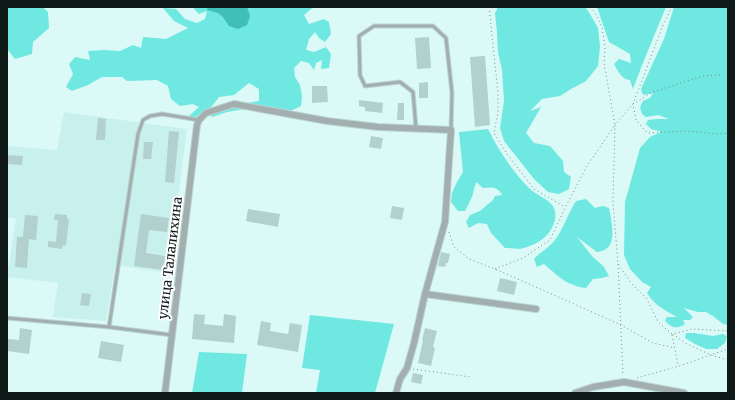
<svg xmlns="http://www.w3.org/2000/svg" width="735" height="400" font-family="Merriweather,serif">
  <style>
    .built { fill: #c8f1ed }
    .green { fill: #6ee8e0 }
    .water { fill: #3fbfb8 }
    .building { fill: #b2d0cd }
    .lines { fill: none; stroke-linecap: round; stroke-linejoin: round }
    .lane-casing { stroke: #bad6d3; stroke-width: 5 }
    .street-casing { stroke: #bad6d3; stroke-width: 8 }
    .path { stroke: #758a88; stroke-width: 1; stroke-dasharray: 1 3; stroke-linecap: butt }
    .lane { stroke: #a2afae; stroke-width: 3 }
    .street { stroke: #a2afae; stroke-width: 6 }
    .labels { text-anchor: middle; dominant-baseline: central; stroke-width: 4; stroke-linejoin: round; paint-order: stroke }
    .street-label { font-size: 13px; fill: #0e1918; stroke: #fff }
  </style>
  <rect width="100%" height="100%" fill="#dbfaf7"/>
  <path class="built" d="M64 112 187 129 168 273 115 265 106 321 53 317 58 283 7 277 16 218H7V146L57 150Z"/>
  <path class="green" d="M7 7H43L48 12 49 28 33 42 32 54 15 59 7 49Z
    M194 7H316L311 9 304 15 309 24 324 19 329 22 331 34 325 42 319 38 315 32 309 39 306 50 314 52 326 47 331 54 329 68 321 69 322 60 316 63 314 70 309 63 301 61 294 68 295 77 300 85 302 96 301 106 293 110 283 112 244 109 227 112 212 117 209 114 246 103 259 101V89L249 83 234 95 219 97 212 106 203 113 194 118 189 116 199 107 193 104 180 106 171 99 168 86 157 80 127 81 122 77H102L88 85 72 91 66 87 73 74 69 64 75 57 90 60 88 51 104 50 120 51 133 45 141 48 143 37 166 39 188 28 174 21 163 8 176 9 185 19 197 23 205 19 207 11 199 14 194 9Z
    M498 7H585L590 14 598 28 600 47 598 66 586 81 571 89 560 96 542 99 530 111 541 107 526 133 534 143 550 146 563 161 564 172 571 177 569 189 559 194 548 192 534 179 504 141 500 128 504 101 502 70 498 52 497 32 495 13Z
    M597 7H666C655 34 643 61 633 89L630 80C622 80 618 71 614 64L619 59 631 63 630 54 609 42Z
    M674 7H728V325L723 324 713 316 706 312H698L684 308 693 317 690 320H683L685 324 684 325C675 329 672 328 665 321L667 317H677C665 310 655 306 647 293L651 287 642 282 630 269 624 255 625 202 640 148 650 137 661 132 651 129 646 124 648 120 657 119H669L658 115 646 117 642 114 640 107 643 101 650 98 653 93 644 95 642 93 641 89 664 39Z
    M488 129C499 151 513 172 530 189 536 195 547 198 552 205 559 214 554 227 547 235 541 242 529 247 520 249 515 249 510 248 505 248L491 233 487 224 478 223 469 228 466 222 470 215 480 211 493 200 495 196 502 195C498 187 492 187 483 188L476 182 472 197 465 211H458L451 202 452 193 457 182 463 172 459 132Z
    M586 199 595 208 603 206 609 208C611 218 617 243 606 249 604 251 600 251 597 252L577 237 592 256 604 267 609 276 602 278 593 279 586 288C566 285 559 277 544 264L537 267 534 259C540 252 549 248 555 240 564 228 568 213 576 201Z
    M310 315 394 324 375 393H316L320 370 302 368Z
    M686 333H694L713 336 723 334 727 336 725 343 717 349H706L695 344 685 338Z
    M199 352 247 354 242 393H192Z"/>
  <path class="water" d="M208 7H247L250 16 247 25 238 29 229 26 223 17 218 13 207 10Z"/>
  <path class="building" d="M429 37 431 68 417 69 415 38Z
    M485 56 490 125 475 127 470 57Z
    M428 82V98H419V83Z
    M312 86H327L328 102 312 103Z
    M359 100 383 103 382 113 365 111V107L359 106Z
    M398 103H404V120H397Z
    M98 118 106 119 105 140H96Z
    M169 131 179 132 174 183 165 182Z
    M371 136 383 138 381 149 369 147Z
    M144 142H153L151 159H143Z
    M7 155 23 156 22 165 7 164Z
    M392 206 404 208 402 220 390 218Z
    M248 209 280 214 278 227 246 221Z
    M55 214 67 215V219H69L66 246 63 245 62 249 48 247V241L56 242 58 220H54Z
    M141 214 169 218 167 232 149 230 146 253 165 256 163 270 134 266Z
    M25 215 38 216 36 240 29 239 27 268 15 267 17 237H23Z
    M441 252 450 254 448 263H446L445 267 438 266Z
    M500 278 517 282 514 295 497 291Z
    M82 293 91 294 89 306 80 305Z
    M194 314 205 315 204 324 223 326 224 314 236 316 234 343 192 339Z
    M261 321 271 323 270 331 288 334 290 323 302 325 298 352 257 345Z
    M20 328 32 330 29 354 7 351V339L19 340Z
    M425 328 437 331 433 347 435 348 431 366 418 363 423 341 422 340Z
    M101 341 124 345 121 362 98 358Z
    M413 373 423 375 421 384 411 382Z"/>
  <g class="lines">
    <g class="lane-casing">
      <path id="lane" d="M416 128 413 92 400 82 365 86 360 75 359 36 374 26H433L446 38 452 93 451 130
        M7 318 109 327
        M172 335 109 327 138 134 143 120 150 116 162 114 199 120"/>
    </g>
    <g class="street-casing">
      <path id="street" d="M425 294 536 309
        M165 393 197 125 199 120 206 113 234 104 327 121 378 127 451 130 445 222 425 294 414 343 407 368 400 379 396 393
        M575 393 593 387 624 382 684 393"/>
    </g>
    <path class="path" d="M489 7 498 93V112L494 133 507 154 534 189 565 207
      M672 7 663 25 633 104 615 125 613 202 618 264 631 283 647 299 658 322 672 334 693 329 728 331
      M720 75 703 76 653 92 633 104 636 120 647 133 687 131 718 134 728 133
      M449 232 454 247 469 259 495 269 538 288 621 325 653 343 675 348
      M618 264 623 375
      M495 269 523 258 550 240 565 208 587 166 615 125 604 63 605 47 602 27 595 13 591 7
      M673 334 685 343 711 355 728 360
      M672 335 678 365
      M413 369 471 377
      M637 378 679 366 728 349"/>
    <use href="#lane" class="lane"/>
    <use href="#street" class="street"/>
  </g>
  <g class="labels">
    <g class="street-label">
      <text transform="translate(170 258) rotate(-83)">улица Талалихина</text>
    </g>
  </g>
  <rect width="735" height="400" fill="none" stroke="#0e1918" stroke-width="16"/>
</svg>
